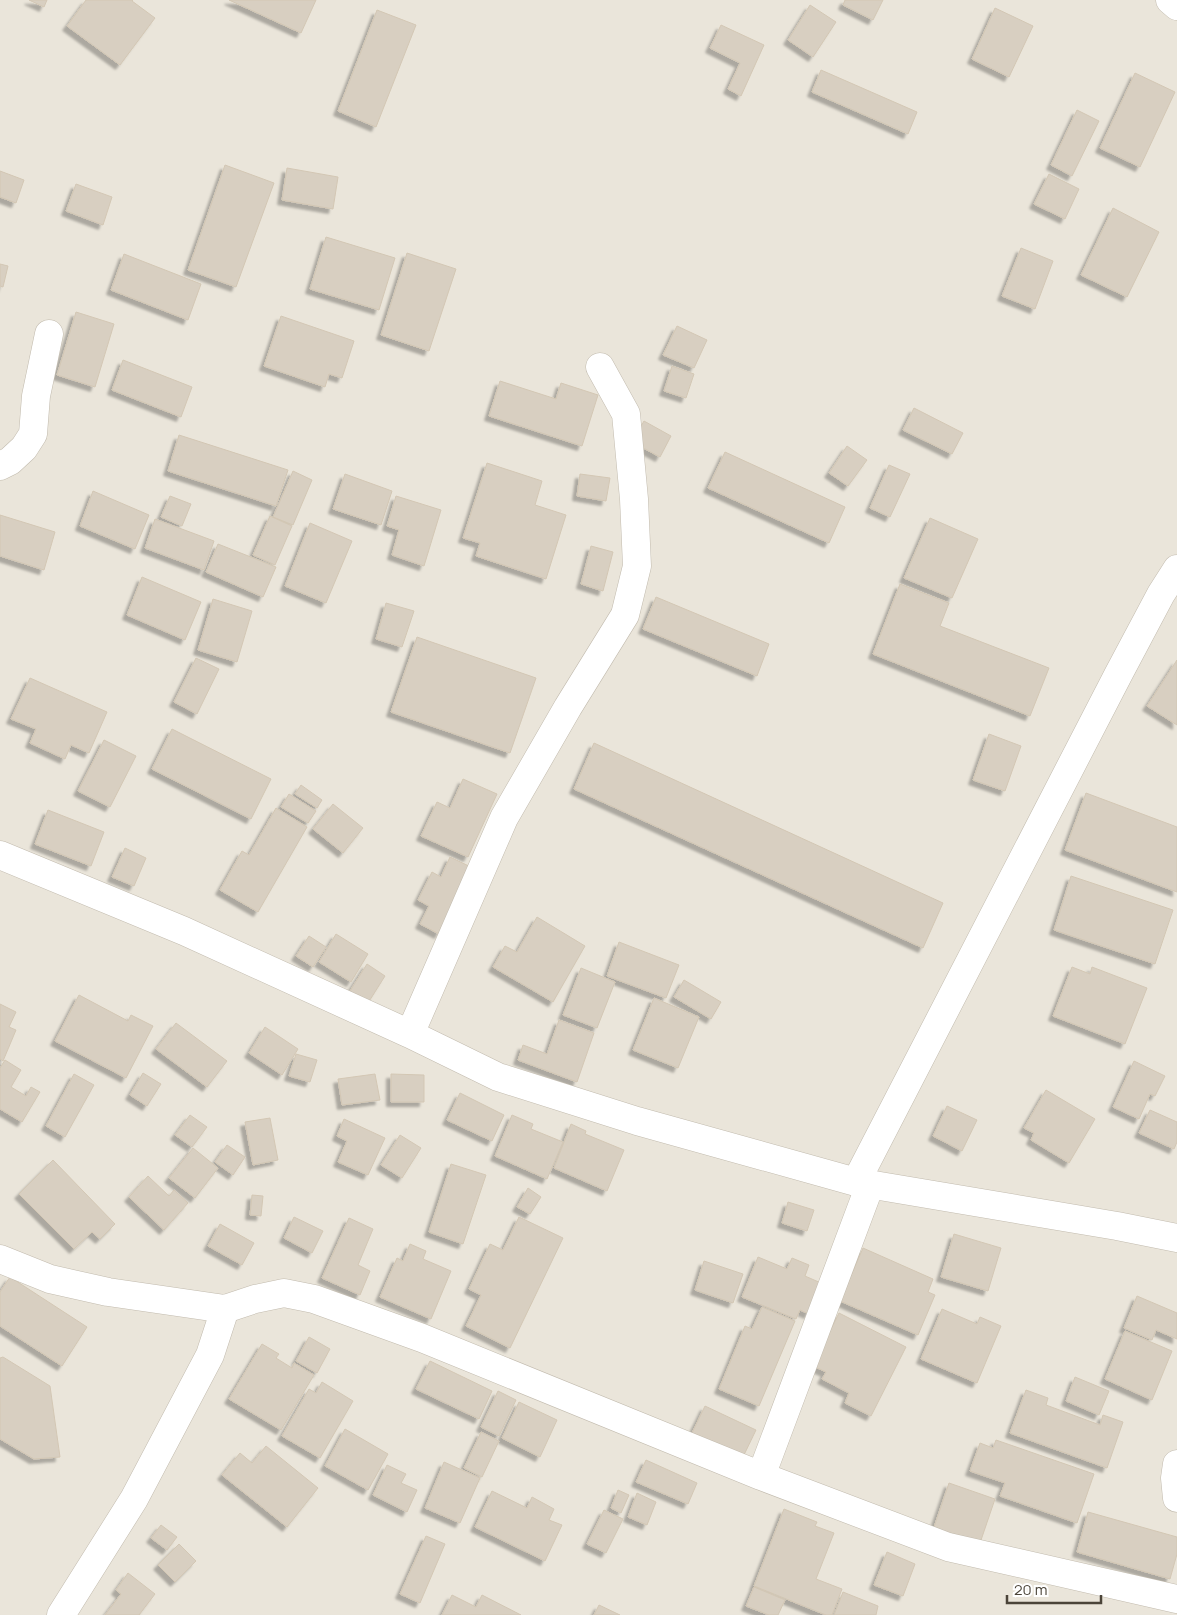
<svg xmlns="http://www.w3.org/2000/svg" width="1177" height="1615" font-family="Manrope,sans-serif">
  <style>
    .residential { fill: #eae5da }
    .building { fill: #d8cfc1; stroke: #d3c7b4; filter: url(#shadow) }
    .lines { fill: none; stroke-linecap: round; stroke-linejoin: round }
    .minor-casing { stroke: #c2bbae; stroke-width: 29 }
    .minor { stroke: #fff; stroke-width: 28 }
  </style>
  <defs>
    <filter id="shadow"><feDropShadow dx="-4.5" dy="4.5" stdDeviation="1" flood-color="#0004"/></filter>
  </defs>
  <rect width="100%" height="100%" fill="#f6f3ec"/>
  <path class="residential" d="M0 0H1177V1615H0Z"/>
  <path class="building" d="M29 0H47L44 7Z
    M86 0H133L132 1 155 18 120 65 67 26Z
    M229 0H316L301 33Z
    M845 0H883L873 20 843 5Z
    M810 5 836 22 813 57 788 40Z
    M995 8 1033 26 1009 77 972 59Z
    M377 10 416 25 376 127 338 111Z
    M721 25 764 45 741 96 728 89 740 63 710 48Z
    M821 70 917 112 908 134 812 92Z
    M1135 73 1175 92 1140 167 1100 148Z
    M1077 110 1099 121 1072 176 1051 165Z
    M225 165 274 183 236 287 188 270Z
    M287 168 338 177 333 209 282 200Z
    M0 171 24 180 16 203 0 197Z
    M1049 174 1079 189 1065 219 1034 204Z
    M76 184 112 197 103 225 66 211Z
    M1113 208 1159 232 1127 297 1081 275Z
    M326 237 395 258 379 310 310 289Z
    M1021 248 1053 261 1035 309 1002 296Z
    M407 253 456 269 429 351 381 335Z
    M124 254 201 284 188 320 111 290Z
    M0 264 8 266 3 287 0 286Z
    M76 312 114 324 95 387 57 375Z
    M281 316 354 341 342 378 329 374 325 387 264 366Z
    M677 326 707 340 694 368 663 355Z
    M123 360 192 387 181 417 112 390Z
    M672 366 694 374 686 398 664 391Z
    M500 381 556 399 561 383 598 395 582 446 489 416Z
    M914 408 963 433 952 454 903 430Z
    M644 421 671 436 660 457 632 442Z
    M179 435 288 470 276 506 168 471Z
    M847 446 867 460 848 486 829 473Z
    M725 452 845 507 829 543 708 488Z
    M487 463 542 481 535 505 566 515 546 579 476 556 480 543 463 538Z
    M889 465 910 474 890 517 870 508Z
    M293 471 312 480 293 525 273 517Z
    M345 474 392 491 381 525 333 509Z
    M580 474 610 478 606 501 577 496Z
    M93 491 149 515 135 549 80 526Z
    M170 496 191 504 182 526 161 517Z
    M396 496 441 510 424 566 392 555 399 530 387 526Z
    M0 515 55 532 44 570 0 556Z
    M270 516 292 526 275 565 253 555Z
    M930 518 978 539 952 598 904 578Z
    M155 519 214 541 204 570 145 548Z
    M310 523 352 541 326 603 285 586Z
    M218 544 276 567 263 597 206 572Z
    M591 546 613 552 603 591 581 584Z
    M142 577 201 602 185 640 127 615Z
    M900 584 949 603 940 626 1049 668 1030 716 873 654Z
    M656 597 769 644 757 676 643 629Z
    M213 599 252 611 237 662 198 650Z
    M386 603 414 611 402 647 376 639Z
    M417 637 536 678 510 753 391 712Z
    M196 658 219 669 197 714 174 702Z
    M1177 660V725L1147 706Z
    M30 678 107 712 89 753 71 745 65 759 30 743 36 729 11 719Z
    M172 729 271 779 251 819 152 769Z
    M989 734 1021 746 1005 791 973 780Z
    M104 740 136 756 110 807 78 791Z
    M594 743 943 903 923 948 574 789Z
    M463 779 497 794 468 857 421 836 437 802 450 808Z
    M301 785 322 800 317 808 295 794Z
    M1086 793 1177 827V892L1065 850Z
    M289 794 316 811 308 823 281 807Z
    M333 804 363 828 343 853 313 829Z
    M276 808 307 827 258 912 220 890 242 851 249 855Z
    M48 810 104 832 91 866 35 844Z
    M125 848 146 858 134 886 112 877Z
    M450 857 473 868 439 934 420 924 429 906 418 900 432 872 441 877Z
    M1071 876 1173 910 1155 964 1054 930Z
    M537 917 585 946 553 1002 493 967 505 946 517 952Z
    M336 934 368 954 351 982 319 962Z
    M309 936 326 947 313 967 296 956Z
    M619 942 679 965 666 998 607 976Z
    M367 964 385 976 368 1003 350 991Z
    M1072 967 1090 974 1092 967 1147 988 1125 1044 1053 1016Z
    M581 968 615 982 597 1028 563 1015Z
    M684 980 721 1002 711 1019 674 997Z
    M79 995 128 1021 131 1015 153 1026 126 1078 55 1041Z
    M654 998 699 1017 678 1068 633 1050Z
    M0 1004 16 1012 9 1027 16 1030 3 1061 0 1059Z
    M559 1020 594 1033 577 1082 518 1060 523 1045 547 1054Z
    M176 1023 227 1061 207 1087 156 1049Z
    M265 1027 298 1049 282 1075 249 1053Z
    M296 1054 317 1060 310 1082 289 1076Z
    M5 1060 21 1070 11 1087 26 1096 31 1087 40 1092 22 1122 0 1109V1068Z
    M1134 1061 1165 1076 1155 1096 1150 1094 1139 1119 1113 1107Z
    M143 1073 161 1084 147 1106 130 1095Z
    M74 1074 94 1085 65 1137 46 1126Z
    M375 1074 380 1100 342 1105 338 1079Z
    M391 1074 424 1075V1102H391Z
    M1046 1090 1095 1119 1069 1163 1031 1140 1034 1133 1024 1128Z
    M460 1093 504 1115 492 1141 447 1120Z
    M947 1106 977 1120 962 1151 933 1136Z
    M1150 1110 1177 1122V1142L1174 1149 1139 1133Z
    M190 1115 207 1127 192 1147 175 1135Z
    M512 1115 533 1124 531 1129 563 1142 547 1179 495 1156Z
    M270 1118 278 1160 253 1165 245 1122Z
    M344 1119 385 1138 368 1175 338 1162 347 1141 337 1136Z
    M571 1124 586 1131 585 1134 624 1150 607 1191 554 1168Z
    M400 1135 421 1148 402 1178 381 1165Z
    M227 1145 245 1157 233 1175 215 1162Z
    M193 1148 218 1168 195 1198 169 1178Z
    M53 1160 115 1224 100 1239 92 1232 74 1249 19 1194Z
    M451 1164 486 1175 463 1244 429 1232Z
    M148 1176 169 1196 174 1190 188 1203 164 1230 129 1197Z
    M528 1188 541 1197 530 1214 517 1207Z
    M252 1195 263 1196 261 1216 250 1215Z
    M788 1202 814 1210 807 1231 782 1223Z
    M294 1217 323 1231 312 1253 284 1238Z
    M519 1217 563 1238 510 1348 466 1326 481 1295 469 1289 490 1244 503 1250Z
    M349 1218 373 1229 358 1265 370 1271 360 1295 322 1278Z
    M220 1224 254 1243 242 1265 208 1246Z
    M954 1234 1001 1248 988 1291 941 1277Z
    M410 1244 426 1251 423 1259 451 1271 431 1319 380 1297 397 1258 403 1261Z
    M863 1248 933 1279 928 1292 935 1295 918 1335 840 1301Z
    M758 1257 787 1269 792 1258 809 1265 805 1276 821 1283 809 1314 800 1310 796 1319 742 1297Z
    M704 1261 743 1274 733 1303 695 1290Z
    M10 1277 87 1327 62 1366 0 1326V1292Z
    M1137 1296 1177 1313V1339L1156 1330 1152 1340 1124 1328Z
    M762 1307 795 1321 759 1406 719 1389 745 1326 752 1329Z
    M942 1309 977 1324 980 1317 1001 1326 977 1383 921 1359Z
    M839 1313 906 1347 871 1416 845 1403 849 1393 822 1379 826 1372 813 1366Z
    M1125 1331 1172 1351 1152 1400 1105 1379Z
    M309 1337 330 1349 317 1373 296 1361Z
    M262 1344 279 1354 276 1358 292 1368 294 1363 314 1375 281 1430 229 1399Z
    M3 1357 50 1386 60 1457 34 1459 0 1439V1358Z
    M430 1361 492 1391 479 1419 416 1389Z
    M1075 1377 1109 1391 1099 1415 1066 1401Z
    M322 1382 353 1401 320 1458 282 1436 309 1389 316 1393Z
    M1026 1390 1048 1398 1046 1405 1100 1425 1103 1415 1123 1422 1107 1468 1010 1433Z
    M498 1391 516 1400 499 1436 481 1427Z
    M519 1402 557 1420 540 1457 502 1438Z
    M705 1406 756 1430 742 1459 691 1435Z
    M345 1429 388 1454 368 1490 325 1466Z
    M481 1432 499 1441 482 1477 464 1468Z
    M996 1440 1094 1474 1077 1523 1000 1496 1005 1483 970 1471 980 1443 993 1448Z
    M266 1446 318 1488 287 1527 222 1475 240 1453 252 1463Z
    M646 1460 697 1483 688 1504 636 1482Z
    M444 1462 480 1478 460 1523 425 1508Z
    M387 1465 406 1474 401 1483 417 1490 407 1512 373 1495Z
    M949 1483 995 1499 979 1546 933 1530Z
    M618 1490 629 1495 621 1513 611 1508Z
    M492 1491 527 1508 532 1497 554 1509 549 1520 562 1525 545 1561 475 1527Z
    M637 1493 656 1502 647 1525 628 1517Z
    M784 1509 817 1522 815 1526 834 1533 816 1579 842 1589 832 1615H826L754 1586Z
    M604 1510 623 1519 606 1553 587 1544Z
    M1088 1512 1177 1537V1554L1170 1579 1077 1552Z
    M161 1525 177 1537 167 1550 151 1538Z
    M426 1536 445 1544 420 1603 400 1594Z
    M179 1544 196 1561 175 1582 158 1565Z
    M887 1552 915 1564 903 1596 874 1585Z
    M128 1573 155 1594 139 1615H105L121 1594 116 1590Z
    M754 1587 785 1600 778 1615H769L746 1606Z
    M843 1592 878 1606 876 1615H834Z
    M452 1595 476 1607 482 1595 521 1615H442Z
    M599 1605 620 1615H594Z"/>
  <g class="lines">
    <g class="minor-casing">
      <path id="minor" d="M1170 0 1177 6
        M0 466 10 461 24 448 33 434 36 396 49 334
        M0 855 184 931 410 1034 498 1077 637 1121 856 1182 1117 1226 1177 1238
        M410 1034 504 818 568 707 625 615 637 566 634 499 626 414 600 367
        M856 1182 1118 675 1161 594 1177 569
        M0 1259 50 1279 108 1292 225 1309 255 1299 284 1293 314 1299 422 1338 761 1476 948 1547 1177 1599
        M1177 1464 1175 1478 1177 1498
        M761 1476 870 1185
        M61 1615 134 1499 210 1355 225 1309"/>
    </g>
    <use href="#minor" class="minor"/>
  </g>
  <path d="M1007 1595v8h94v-8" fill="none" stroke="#4b4439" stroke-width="2.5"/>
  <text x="1014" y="1595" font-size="15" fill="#4b4439" stroke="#ffffff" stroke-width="4" paint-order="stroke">20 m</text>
</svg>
